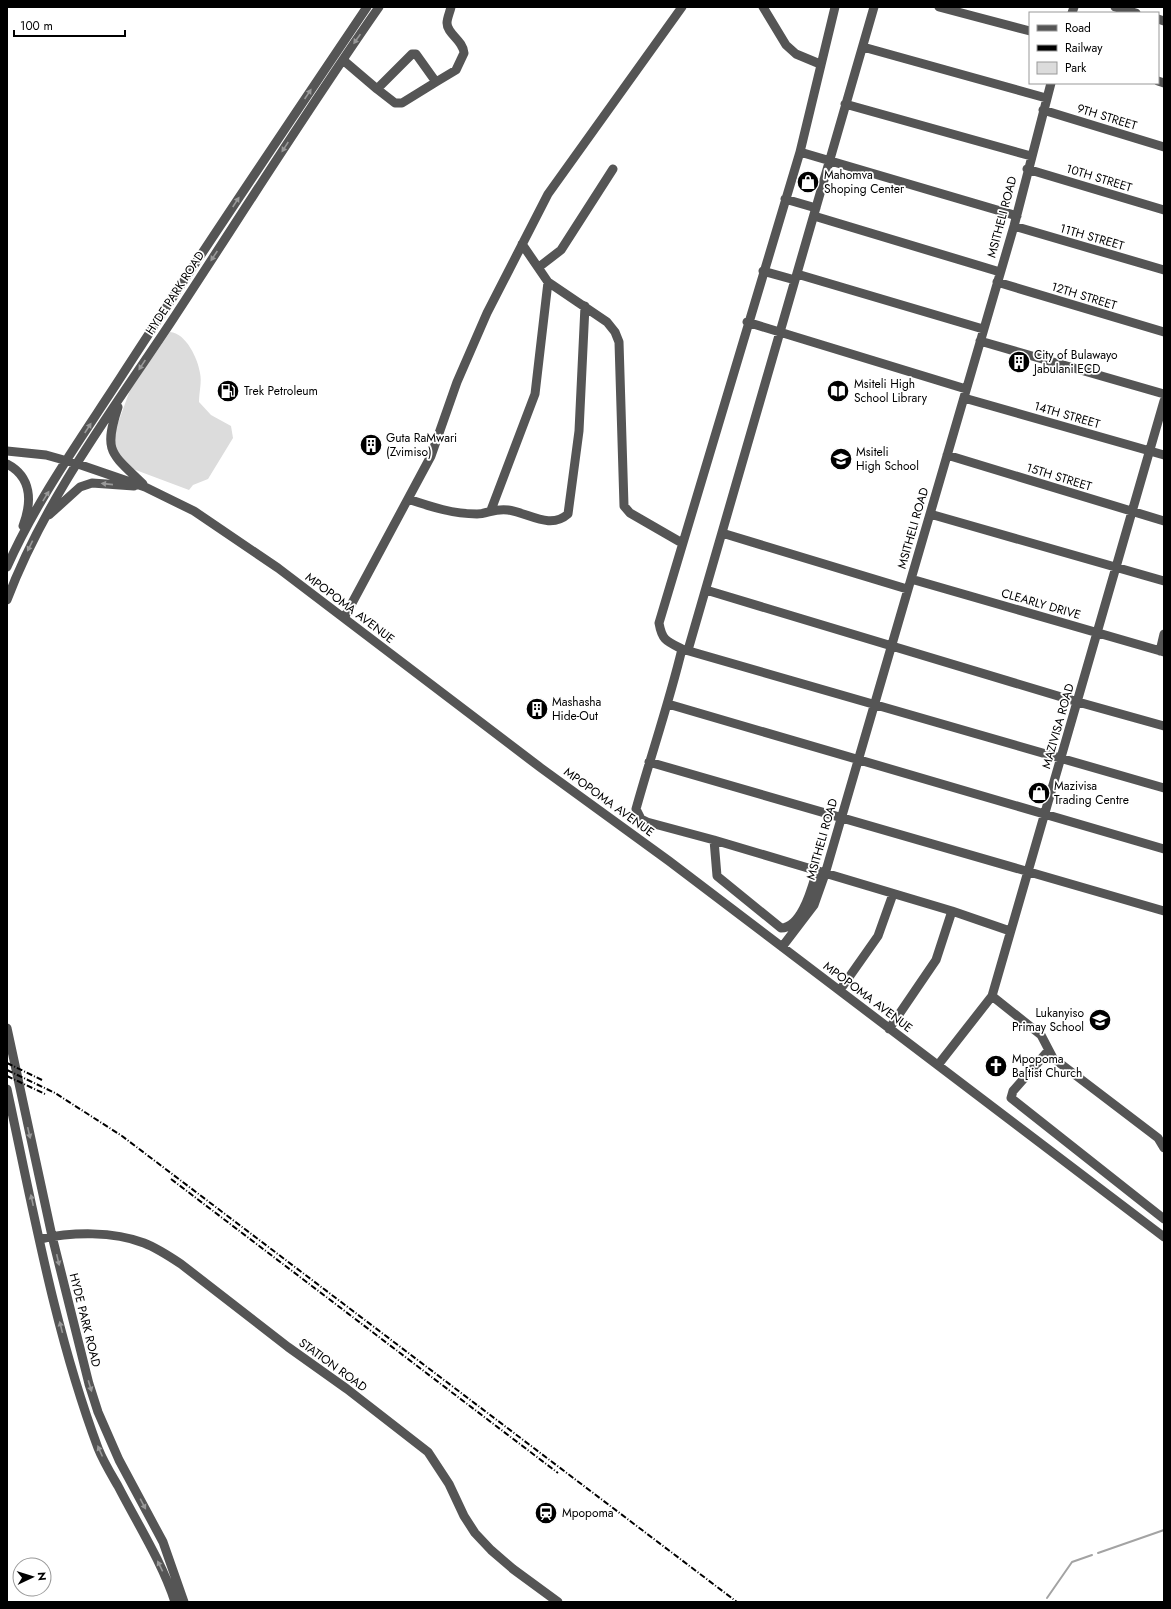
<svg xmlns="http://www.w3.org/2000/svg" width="1171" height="1609" font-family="Jost,sans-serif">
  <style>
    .green { fill: #dcdcdc }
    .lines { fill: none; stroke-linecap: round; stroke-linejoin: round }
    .stream { stroke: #a3a3a3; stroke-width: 2 }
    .minor { stroke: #555; stroke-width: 9 }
    .rail { stroke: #000; stroke-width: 2; stroke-dasharray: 6 2 1 2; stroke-linecap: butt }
    .oneway { fill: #999 }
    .labels { text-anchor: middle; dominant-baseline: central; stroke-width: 3.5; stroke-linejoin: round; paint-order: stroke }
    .street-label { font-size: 12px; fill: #000; stroke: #fff }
    .poi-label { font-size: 12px; fill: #000; stroke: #fff; text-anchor: start }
  </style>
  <rect width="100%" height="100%" fill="#fff"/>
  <path class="green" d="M170 332C186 333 198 359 200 373 202 382 199 392 199 402L211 415 231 426 233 438 208 479 193 485 189 490 133 469 121 460 115 448 114 434 130 390Z"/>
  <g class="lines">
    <path class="stream" d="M1098 1553 1164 1530
      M1047 1598 1072 1562 1092 1555"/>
    <path class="minor" d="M763 7 786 45 796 54 820 64
      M835 7 800 152 659 623C662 640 666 641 682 649L1164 788
      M939 7 1030 31
      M1115 7 1136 13
      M1072 13 1074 7
      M1158 19 1164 21
      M863 47 1046 98
      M343 60 377 89 412 54H416L436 82 456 70 464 53C463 40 447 34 447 23 447 18 450 12 451 7
      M1158 81 1164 83
      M377 89 395 103H402L436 82
      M845 104 1031 156
      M1043 110 1164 147
      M800 152 1017 216
      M1027 169 1164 210
      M785 199 816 208
      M814 216 1000 272
      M1014 226 1164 270
      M522 244 548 282 607 322 615 332 619 342 624 506 630 513 682 543
      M539 267 561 250 613 169
      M763 271 795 280
      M797 274 983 329
      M997 282 1164 332
      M747 322 966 389
      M980 341 1164 394
      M964 398 1164 455
      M118 407C103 452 111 453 143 484
      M7 451 46 455 78 464 145 487 194 511 278 568 541 768 669 861 1164 1237
      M947 455 1164 521
      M7 464C32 477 32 502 23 526
      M408 499C432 507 453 514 477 514 487 514 495 508 508 510 529 513 550 530 568 514L579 431 585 306
      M491 510 535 394 548 282
      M930 514 1164 581
      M49 515 80 487 92 483 134 486
      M722 533 907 589
      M7 567C38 497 85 433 126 369 205 247 286 127 367 7
      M911 579 1164 652
      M706 590 1078 702 1164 726
      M7 600C45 499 112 411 171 322 240 217 307 110 379 7
      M344 618 431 456 457 382 487 313 548 194 682 7
      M682 649C669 703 651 755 636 809L641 819 647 822 714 840 952 911 1010 931
      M688 650 874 7
      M1160 651 1164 634
      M668 704 1164 849
      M649 762 1164 911
      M714 840 717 876 781 928C802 928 812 887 817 871
      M782 947 814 905 825 874 1014 226 1051 83
      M840 990 878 936 893 894
      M992 996 1041 1035 1053 1058 1158 1138 1164 1148
      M7 1028 52 1236 89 1384 98 1412 119 1460 163 1542 184 1602
      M889 1029 936 960 952 911
      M1048 1051 1013 1091 1011 1098 1164 1219
      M938 1065 992 996 1164 401
      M7 1089C33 1209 55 1333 98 1448 103 1461 111 1474 118 1486 137 1523 162 1562 175 1602
      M40 1239C72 1232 113 1231 144 1243 157 1248 169 1256 181 1264L288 1347 347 1389 428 1452 449 1484 464 1516 475 1533 491 1550 513 1569 558 1602"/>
    <path class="rail" d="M7 1063 42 1080
      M7 1070 55 1093 122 1136 737 1602
      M7 1076 45 1094
      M171 1179 558 1473"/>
  </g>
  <defs><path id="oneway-solid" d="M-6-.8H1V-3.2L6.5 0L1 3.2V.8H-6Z"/></defs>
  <g class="oneway">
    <use href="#oneway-solid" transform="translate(357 39) rotate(125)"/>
    <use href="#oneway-solid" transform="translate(308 94) rotate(-56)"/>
    <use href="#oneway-solid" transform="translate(285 147) rotate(123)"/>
    <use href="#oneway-solid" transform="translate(236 202) rotate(-57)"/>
    <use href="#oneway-solid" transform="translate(214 256) rotate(124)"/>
    <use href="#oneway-solid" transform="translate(142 365) rotate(124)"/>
    <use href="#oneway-solid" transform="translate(88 428) rotate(-57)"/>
    <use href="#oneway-solid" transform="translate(107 484) rotate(-174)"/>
    <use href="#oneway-solid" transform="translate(46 496) rotate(-58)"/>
    <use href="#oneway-solid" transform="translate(30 546) rotate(116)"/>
    <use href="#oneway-solid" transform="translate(29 1133) rotate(77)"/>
    <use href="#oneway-solid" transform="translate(32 1200) rotate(-102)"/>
    <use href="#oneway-solid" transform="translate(58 1260) rotate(77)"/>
    <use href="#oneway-solid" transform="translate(61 1327) rotate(-104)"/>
    <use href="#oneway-solid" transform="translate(90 1386) rotate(73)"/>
    <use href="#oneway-solid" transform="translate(100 1451) rotate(-114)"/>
    <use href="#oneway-solid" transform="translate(143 1504) rotate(62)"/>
    <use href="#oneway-solid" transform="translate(160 1566) rotate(-116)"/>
  </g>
  <defs>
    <g id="shop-disc" transform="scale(1.15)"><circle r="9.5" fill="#000" stroke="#fff"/><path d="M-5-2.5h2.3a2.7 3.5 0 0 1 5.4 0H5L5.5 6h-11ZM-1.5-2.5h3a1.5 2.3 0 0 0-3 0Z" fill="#fff"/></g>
    <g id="building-disc" transform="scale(1.15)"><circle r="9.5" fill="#000" stroke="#fff"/><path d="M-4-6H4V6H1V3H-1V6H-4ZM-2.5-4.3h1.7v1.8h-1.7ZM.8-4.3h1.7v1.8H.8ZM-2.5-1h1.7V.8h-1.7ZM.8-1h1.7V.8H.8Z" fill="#fff"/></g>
    <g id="fuel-disc" transform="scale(1.15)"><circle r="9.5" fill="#000" stroke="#fff"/><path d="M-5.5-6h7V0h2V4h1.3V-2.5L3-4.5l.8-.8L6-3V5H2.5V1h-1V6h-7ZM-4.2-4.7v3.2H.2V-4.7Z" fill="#fff"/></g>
    <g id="library-disc" transform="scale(1.15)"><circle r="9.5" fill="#000" stroke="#fff"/><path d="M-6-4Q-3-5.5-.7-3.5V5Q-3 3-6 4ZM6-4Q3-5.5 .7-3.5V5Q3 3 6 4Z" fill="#fff"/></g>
    <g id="school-disc" transform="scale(1.15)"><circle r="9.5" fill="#000" stroke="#fff"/><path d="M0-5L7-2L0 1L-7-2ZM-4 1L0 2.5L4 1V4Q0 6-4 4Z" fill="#fff"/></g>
    <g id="church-disc" transform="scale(1.15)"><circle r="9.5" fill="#000" stroke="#fff"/><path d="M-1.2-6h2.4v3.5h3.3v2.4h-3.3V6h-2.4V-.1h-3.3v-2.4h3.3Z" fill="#fff"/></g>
    <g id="station-disc" transform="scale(1.15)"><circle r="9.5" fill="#000" stroke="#fff"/><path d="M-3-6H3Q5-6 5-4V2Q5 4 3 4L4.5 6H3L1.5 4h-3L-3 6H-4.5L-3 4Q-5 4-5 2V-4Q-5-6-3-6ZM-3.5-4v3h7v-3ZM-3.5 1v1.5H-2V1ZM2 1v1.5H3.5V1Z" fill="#fff"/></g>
  </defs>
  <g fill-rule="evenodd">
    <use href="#shop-disc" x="808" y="182"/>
    <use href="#building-disc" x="1019" y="362"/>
    <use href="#fuel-disc" x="228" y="391"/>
    <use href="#library-disc" x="838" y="391"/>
    <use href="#building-disc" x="371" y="445"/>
    <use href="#school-disc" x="841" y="459"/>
    <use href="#building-disc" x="537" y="709"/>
    <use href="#shop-disc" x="1039" y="793"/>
    <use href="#school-disc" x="1100" y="1020"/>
    <use href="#church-disc" x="996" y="1066"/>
    <use href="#station-disc" x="546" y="1513"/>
  </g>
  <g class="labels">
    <g class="street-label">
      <text transform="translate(1107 117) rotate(17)">9TH STREET</text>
      <text transform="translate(1099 178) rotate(17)">10TH STREET</text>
      <text transform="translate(1002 217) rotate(-75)">MSITHELI ROAD</text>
      <text transform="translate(1092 237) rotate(16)">11TH STREET</text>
      <text transform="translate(175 293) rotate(-57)">HYDE PARK ROAD</text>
      <text transform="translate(1084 296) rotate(17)">12TH STREET</text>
      <text transform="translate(1067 415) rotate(16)">14TH STREET</text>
      <text transform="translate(1059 477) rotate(17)">15TH STREET</text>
      <text transform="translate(913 528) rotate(-74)">MSITHELI ROAD</text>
      <text transform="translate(1041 604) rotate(16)">CLEARLY DRIVE</text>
      <text transform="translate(350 608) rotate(37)">MPOPOMA AVENUE</text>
      <text transform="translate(1058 726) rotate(-74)">MAZIVISA ROAD</text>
      <text transform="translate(609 802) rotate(36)">MPOPOMA AVENUE</text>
      <text transform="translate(822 839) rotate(-74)">MSITHELI ROAD</text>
      <text transform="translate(868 997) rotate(37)">MPOPOMA AVENUE</text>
      <text transform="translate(85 1320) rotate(76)">HYDE PARK ROAD</text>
      <text transform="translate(333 1365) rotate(36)">STATION ROAD</text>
    </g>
    <g class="poi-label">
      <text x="824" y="175">Mahomva<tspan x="824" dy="14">Shoping Center</tspan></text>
      <text x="1034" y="355">City of Bulawayo<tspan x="1034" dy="14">Jabulani ECD</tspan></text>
      <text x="854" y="384">Msiteli High<tspan x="854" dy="14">School Library</tspan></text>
      <text x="244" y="391">Trek Petroleum</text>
      <text x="386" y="438">Guta RaMwari<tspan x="386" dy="14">(Zvimiso)</tspan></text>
      <text x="856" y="452">Msiteli<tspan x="856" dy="14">High School</tspan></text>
      <text x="552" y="702">Mashasha<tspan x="552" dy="14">Hide-Out</tspan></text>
      <text x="1054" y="786">Mazivisa<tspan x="1054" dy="14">Trading Centre</tspan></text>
      <text x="1084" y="1013" text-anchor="end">Lukanyiso<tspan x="1084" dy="14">Primay School</tspan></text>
      <text x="1012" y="1059">Mpopoma<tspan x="1012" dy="14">Ba[tist Church</tspan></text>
      <text x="562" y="1513">Mpopoma</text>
    </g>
  </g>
  <rect width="1171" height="1609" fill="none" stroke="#000000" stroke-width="16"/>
  <rect x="1029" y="12" width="130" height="72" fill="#ffffff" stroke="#999999"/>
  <rect x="1037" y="25" width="20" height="6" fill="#555555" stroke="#999999"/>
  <text x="1065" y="32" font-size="12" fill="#000000">Road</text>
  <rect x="1037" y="45" width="20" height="6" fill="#000000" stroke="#999999"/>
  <text x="1065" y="52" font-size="12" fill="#000000">Railway</text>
  <rect x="1037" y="62" width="20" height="12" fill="#dcdcdc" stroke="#999999"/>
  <text x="1065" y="72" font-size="12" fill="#000000">Park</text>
  <g transform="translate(32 1577) rotate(86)"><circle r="19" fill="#ffffff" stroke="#999999"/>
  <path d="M0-3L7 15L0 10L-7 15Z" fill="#000000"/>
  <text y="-6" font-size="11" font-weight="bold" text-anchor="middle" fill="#000000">N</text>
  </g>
  <path d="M14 30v6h111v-6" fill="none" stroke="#000000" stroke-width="2"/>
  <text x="20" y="30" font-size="12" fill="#000000" stroke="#ffffff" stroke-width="3" paint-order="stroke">100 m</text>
</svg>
